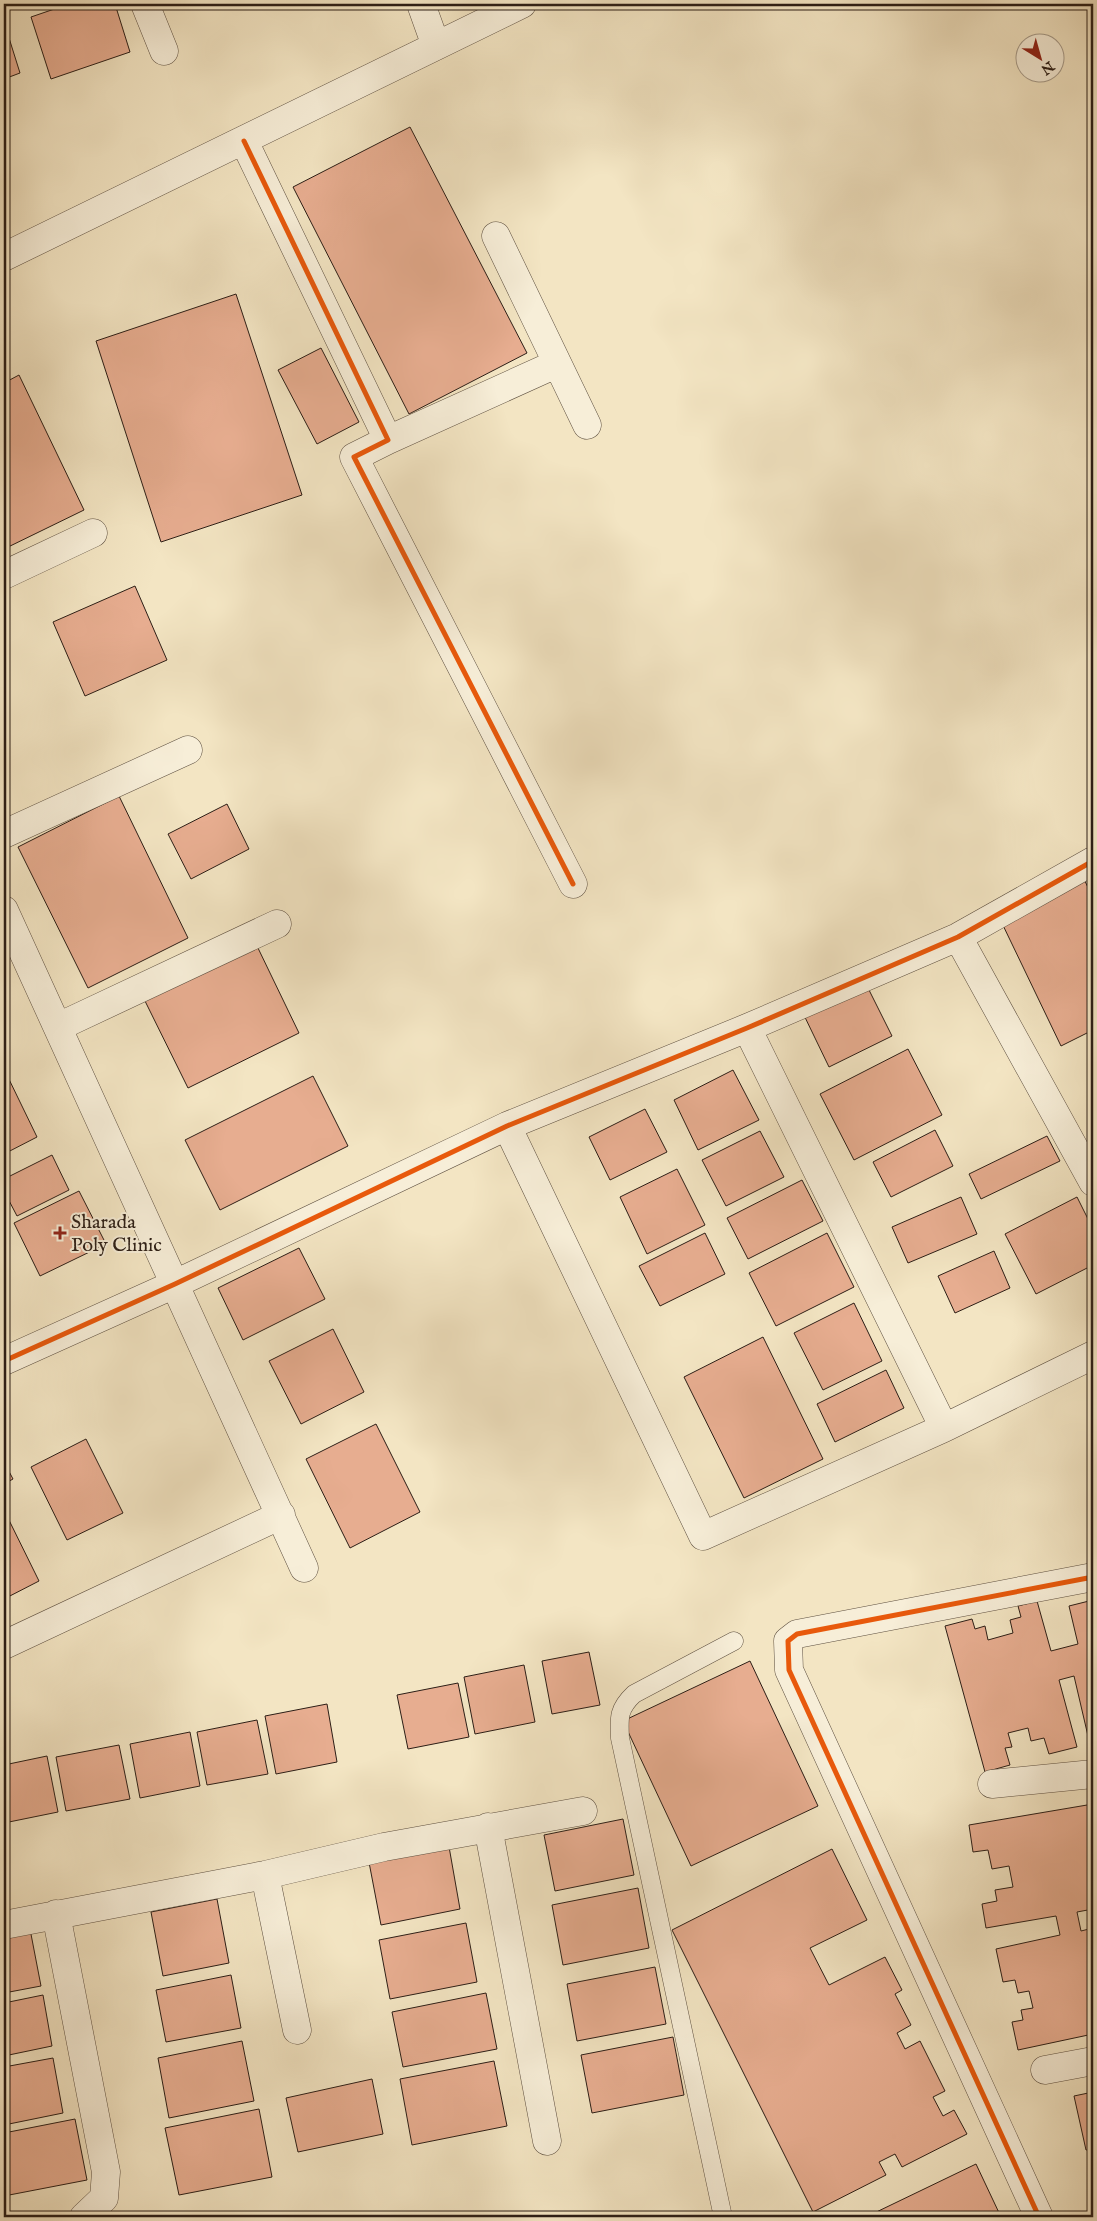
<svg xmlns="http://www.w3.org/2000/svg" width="1097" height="2221" font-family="'IM FELL English',serif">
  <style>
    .building { fill: #e7ad90; stroke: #2c1e16 }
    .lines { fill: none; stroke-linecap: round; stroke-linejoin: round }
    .lane-casing { stroke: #5e5041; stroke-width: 19 }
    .street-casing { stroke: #5e5041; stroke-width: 29 }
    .lane { stroke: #f7eed8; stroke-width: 18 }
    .street { stroke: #f7eed8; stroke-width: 28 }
    .cycleway-casing { stroke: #f7eed8; stroke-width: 8 }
    .cycleway { stroke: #e8590c; stroke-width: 5 }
    .poi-dot { fill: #8f2418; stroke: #f7eed8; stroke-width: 2 }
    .labels { text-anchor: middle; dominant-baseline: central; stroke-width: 4; stroke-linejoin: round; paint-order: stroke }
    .poi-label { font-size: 20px; fill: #2c1e16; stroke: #f7eed8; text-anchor: start }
  </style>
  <rect width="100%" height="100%" fill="#f3e5c3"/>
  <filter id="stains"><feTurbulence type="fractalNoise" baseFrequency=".004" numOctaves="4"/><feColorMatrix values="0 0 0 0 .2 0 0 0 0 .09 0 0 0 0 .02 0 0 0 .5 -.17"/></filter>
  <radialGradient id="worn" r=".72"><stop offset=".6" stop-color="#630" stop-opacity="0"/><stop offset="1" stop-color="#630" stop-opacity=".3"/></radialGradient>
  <path class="building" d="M69 4H115L130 52 51 79 31 17Z
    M197 4H216L199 9Z
    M4 22 20 73 4 79Z
    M410 127 527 353 409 414 293 187Z
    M236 294 302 495 161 542 96 341Z
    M321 348 359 422 317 444 278 370Z
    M19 375 84 510 4 549V383Z
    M135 586 167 660 85 696 53 622Z
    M119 796 188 938 88 988 18 847Z
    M227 804 249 849 191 879 168 834Z
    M1083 877 1093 898V1030L1061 1046 999 917Z
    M257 946 299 1033 188 1088 145 1001Z
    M863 978 892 1036 829 1067 801 1009Z
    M908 1049 942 1115 854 1160 820 1094Z
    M4 1069 37 1137 4 1154Z
    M733 1070 759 1120 698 1150 674 1100Z
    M313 1076 348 1146 220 1210 185 1140Z
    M645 1109 667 1152 610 1180 589 1137Z
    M935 1130 953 1166 891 1197 873 1162Z
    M760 1131 784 1177 726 1206 702 1160Z
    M1047 1136 1060 1161 981 1199 969 1174Z
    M52 1155 69 1190 17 1216 4 1191V1179Z
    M677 1169 705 1225 647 1254 620 1197Z
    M802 1180 823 1221 748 1259 727 1218Z
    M79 1191 106 1244 40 1276 14 1223Z
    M961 1197 977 1234 908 1263 892 1227Z
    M1077 1197 1093 1229V1265L1036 1294 1005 1234Z
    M705 1233 725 1274 660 1306 639 1266Z
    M827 1233 854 1287 776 1326 749 1273Z
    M299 1248 325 1299 243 1340 218 1288Z
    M994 1251 1010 1288 955 1313 938 1276Z
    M854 1303 882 1361 823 1390 794 1333Z
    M333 1329 364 1392 301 1424 269 1361Z
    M763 1337 823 1459 744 1498 684 1377Z
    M886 1370 904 1408 835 1442 817 1404Z
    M376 1424 420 1512 350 1548 306 1459Z
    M86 1439 123 1513 67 1540 31 1467Z
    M4 1462 13 1479 4 1484Z
    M4 1510 39 1581 4 1599Z
    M1093 1600V1735L1088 1736 1074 1676 1059 1680 1077 1747 1049 1754 1044 1738 1031 1741 1028 1728 1008 1733 1012 1747 1005 1748 1010 1765 985 1772 945 1626 972 1619 975 1629 985 1626 988 1640 1013 1633 1010 1620 1021 1617 1018 1606 1037 1601 1051 1651 1078 1644 1069 1606Z
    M589 1652 600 1705 552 1714 542 1661Z
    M750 1661 818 1806 691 1866 623 1721Z
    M524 1665 535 1722 475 1734 464 1677Z
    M458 1683 469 1737 408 1749 397 1695Z
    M327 1704 337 1762 276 1774 265 1716Z
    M257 1720 268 1774 207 1785 197 1732Z
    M190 1732 200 1786 140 1798 130 1744Z
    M119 1745 130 1799 66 1811 56 1757Z
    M47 1756 58 1812 4 1823V1765Z
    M1093 1804V1909L1077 1912 1081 1931 1093 1928V2034L1018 2050 1012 2022 1023 2020 1021 2010 1033 2008 1029 1991 1018 1993 1015 1980 1003 1982 996 1949 1060 1935 1056 1916 986 1928 982 1904 997 1901 995 1890 1013 1887 1009 1866 992 1869 988 1850 973 1852 969 1825Z
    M623 1819 634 1875 555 1891 544 1835Z
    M448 1841 460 1909 381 1925 368 1857Z
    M832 1849 867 1920 810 1948 829 1985 885 1957 902 1990 895 1994 911 2025 897 2033 905 2049 920 2041 945 2091 933 2097 943 2116 954 2110 967 2134 902 2167 895 2154 879 2162 886 2175 813 2212 672 1930Z
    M638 1888 649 1948 563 1965 552 1905Z
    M217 1899 229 1963 163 1976 151 1912Z
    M466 1923 477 1982 390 1999 379 1940Z
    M30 1929 41 1986 4 1993V1935Z
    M655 1967 666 2024 577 2041 567 1984Z
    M231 1975 241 2028 166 2042 156 1990Z
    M486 1993 497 2049 403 2067 392 2012Z
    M43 1995 52 2046 4 2056V2003Z
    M673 2037 684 2095 592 2113 581 2055Z
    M242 2041 254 2101 169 2118 158 2058Z
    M53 2058 63 2113 4 2125V2067Z
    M494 2061 507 2126 412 2145 400 2079Z
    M372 2079 383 2134 298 2152 286 2098Z
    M1093 2092V2149L1086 2150 1074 2096Z
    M259 2109 272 2177 179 2195 165 2128Z
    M75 2119 87 2180 4 2196V2133Z
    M976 2164 1001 2217H866Z"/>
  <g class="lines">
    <g class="lane-casing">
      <path id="lane" d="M723 2217 620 1738C619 1718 618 1709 634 1694L734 1641"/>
    </g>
    <g class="street-casing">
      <path id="street" d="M145 4 164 51
        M421 4 436 46
        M244 141 388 440 354 457 573 884
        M496 236 587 425
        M4 257 522 4
        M388 440 556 364
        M4 575 93 533
        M4 834 188 750
        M4 910 304 1568
        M958 937 1093 1182
        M58 1027 277 924
        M747 1028 944 1428
        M507 1126 703 1536 944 1428 1093 1355
        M4 1361 175 1284 507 1126 747 1028 958 937 1093 861
        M4 1645 281 1515
        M992 1784 1093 1774
        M488 1827 547 2141
        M265 1875 297 2030
        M56 1914 106 2172 104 2198 84 2217
        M4 1925 265 1875 384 1847 583 1811
        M1045 2070 1093 2061
        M1039 2217 789 1670 788 1641 797 1634 1093 1577"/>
    </g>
    <use href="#lane" class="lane"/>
    <use href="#street" class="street"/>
    <g class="cycleway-casing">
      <path id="cycleway" d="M244 141 388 440 354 457 573 884
        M4 1361 175 1284 507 1126 747 1028 958 937 1093 861
        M1039 2217 789 1670 788 1641 797 1634 1093 1577"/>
    </g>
    <use href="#cycleway" class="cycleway"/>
  </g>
  <path class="poi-dot" d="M57.5 1225.5h5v5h5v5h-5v5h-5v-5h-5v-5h5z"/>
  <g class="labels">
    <g class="poi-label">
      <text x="71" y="1222">Sharada<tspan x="71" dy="23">Poly Clinic</tspan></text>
    </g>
  </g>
  <rect width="1097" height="2221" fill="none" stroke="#f3e5c3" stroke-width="20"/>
  <rect x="5" y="5" width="1087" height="2211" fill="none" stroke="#2c1e16" stroke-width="2.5"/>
  <rect x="10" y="10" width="1077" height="2201" fill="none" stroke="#2c1e16"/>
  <g transform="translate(1040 58) rotate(143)"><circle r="24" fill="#f7eed8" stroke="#a69b8a"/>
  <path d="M0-4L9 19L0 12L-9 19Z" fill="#8f2418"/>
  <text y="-8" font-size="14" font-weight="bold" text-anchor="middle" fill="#2c1e16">N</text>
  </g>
  <rect width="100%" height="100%" filter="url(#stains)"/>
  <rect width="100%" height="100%" fill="url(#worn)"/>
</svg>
